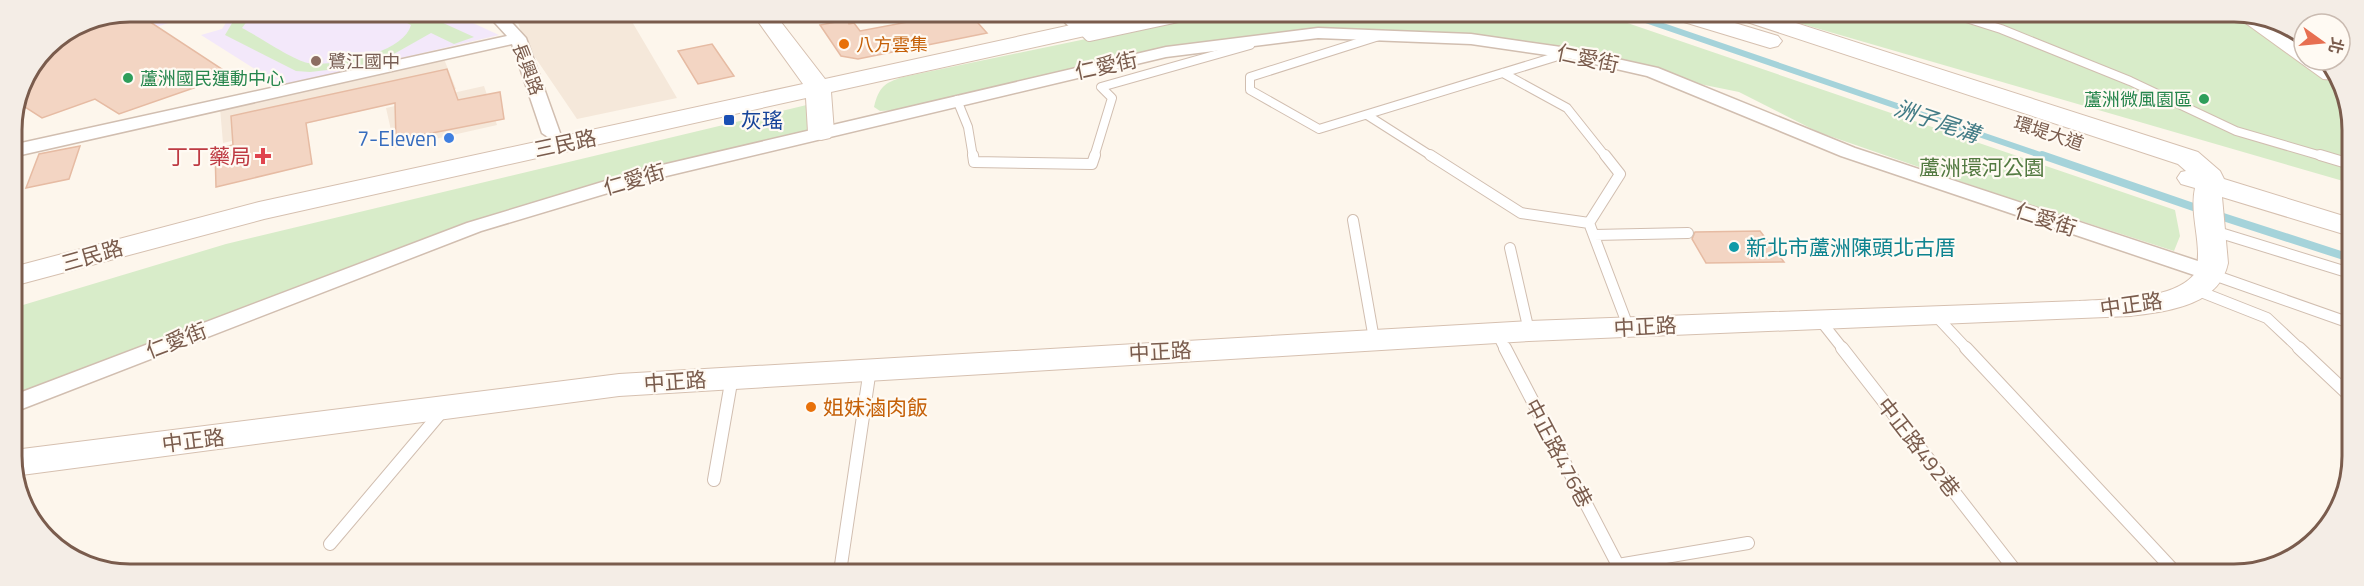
<svg xmlns="http://www.w3.org/2000/svg" width="2364" height="586" font-family="'Titillium Web','Noto Sans TC',sans-serif">
  <style>
    .residential { fill: #f5e8da }
    .education { fill: #f3e8fa }
    .green { fill: #d8ecc9 }
    .lines { fill: none; stroke-linecap: round; stroke-linejoin: round }
    .stream-far1 { stroke: #a5d3da; stroke-width: 6 }
    .stream { stroke: #a5d3da; stroke-width: 8 }
    .building { fill: #f3d5c3; stroke: #e6bba3; stroke-width: 1.5 }
    .lane-far2-casing { stroke: #d1beb0; stroke-width: 10 }
    .lane-far1-casing { stroke: #d1beb0; stroke-width: 12 }
    .lane-casing { stroke: #d1beb0; stroke-width: 14 }
    .street-casing { stroke: #d1beb0; stroke-width: 3 }
    .secondary-casing { stroke: #d6c0b0; stroke-width: 2 }
    .lane-far2 { stroke: #fff; stroke-width: 8 }
    .lane-far1 { stroke: #fff; stroke-width: 10 }
    .lane { stroke: #fff; stroke-width: 12 }
    .street { fill: #fff; fill-rule: evenodd }
    .secondary { fill: #fff; fill-rule: evenodd }
    .food-dot { fill: #e8710a; stroke: #fffaf3; stroke-width: 2 }
    .education-dot { fill: #8d6e63; stroke: #fffaf3; stroke-width: 2 }
    .leisure-dot { fill: #2e9e5b; stroke: #fffaf3; stroke-width: 2 }
    .transit-dot { fill: #1a4fb4; stroke: #fffaf3; stroke-width: 2 }
    .shop-dot { fill: #3f7fe0; stroke: #fffaf3; stroke-width: 2 }
    .health-dot { fill: #e0444e; stroke: #fffaf3; stroke-width: 2 }
    .culture-dot { fill: #0f9aa8; stroke: #fffaf3; stroke-width: 2 }
    .labels { text-anchor: middle; dominant-baseline: central; stroke-width: 4.5; stroke-linejoin: round; paint-order: stroke }
    .far-food-label { font-size: 18px; fill: #c56008; stroke: #fffaf3; text-anchor: start }
    .far-education-label { font-size: 18px; fill: #785e54; stroke: #fffaf3; text-anchor: start }
    .far-street-label { font-size: 18px; fill: #7a5c4d; stroke: #fffaf3 }
    .far-leisure-label { font-size: 18px; fill: #27864d; stroke: #fffaf3; text-anchor: start }
    .street-label { font-size: 21px; fill: #7a5c4d; stroke: #fffaf3 }
    .transit-label { font-size: 21px; fill: #164399; stroke: #fffaf3; text-anchor: start }
    .shop-label { font-size: 21px; fill: #366cbe; stroke: #fffaf3; text-anchor: end }
    .health-label { font-size: 21px; fill: #be3a42; stroke: #fffaf3; text-anchor: end }
    .park-label { font-size: 21px; fill: #537a41; stroke: #fffaf3 }
    .culture-label { font-size: 21px; fill: #0d838f; stroke: #fffaf3; text-anchor: start }
    .food-label { font-size: 21px; fill: #c56008; stroke: #fffaf3; text-anchor: start }
    .water-label { font-size: 22px; font-style: italic; fill: #437c86; stroke: #fffaf3 }
    .rim { fill: none; stroke: #7a5c4d; stroke-width: 3 }
  </style>
  <rect width="100%" height="100%" fill="#fdf6ec"/>
  <path class="residential" d="M509 12 665 13 631 20 677 98 577 119 524 41 516 16Z
    M444 59 456 89 223 143 220 108Z
    M484 86 497 125 395 148 386 108Z"/>
  <path class="education" d="M131 12H203L34 66 47 47 86 21Z
    M221 12H449L499 35 282 86 201 35 222 29 231 15Z"/>
  <path class="green" d="M254 12 242 28C258 36 293 60 308 63 335 67 404 53 411 25L386 12H419L474 37 454 44 431 33 385 59 354 67 310 72 296 71 225 35 238 13Z
    M1211 13 1601 14 2175 210 2180 236 2174 251 1994 193 1818 132 1739 92 1690 82 1639 63 1584 50 1476 37 1307 32 1260 35 1165 49 899 110 880 111 874 107C879 87 884 83 903 77Z
    M1768 14H2257L2304 40V60H2324L2350 107V183Z
    M819 102 821 132 477 222 14 399 13 308 226 244Z"/>
  <g class="lines">
    <path class="stream-far1" d="M1628 14 2046 157"/>
    <path class="stream" d="M2042 155 2202 210
      M2217 215 2350 258"/>
  </g>
  <path class="building" d="M131 12H135L231 75 119 114 95 99 42 118 17 102 21 85 47 47 86 21Z
    M925 13H969L987 33 858 59 841 56 820 25 847 20 849 24 854 23 860 31 929 18Z
    M712 44 734 76 698 84 678 51Z
    M447 69 458 100 500 92 504 119 396 140 395 103 306 123 312 164 216 187 215 149 233 145 231 116Z
    M80 146 69 179 26 188 39 154Z
    M1760 231 1784 262 1706 263 1692 239 1695 232Z"/>
  <g class="lines">
    <g class="lane-far2-casing">
      <path id="lane-far2" d="M1960 16 2001 29 2130 81 2236 131 2325 157
        M1082 30 1089 37 1201 13
        M1379 36 1250 77V90L1319 129 1568 53
        M1503 73 1567 108 1606 157
        M957 100 968 127 973 157
        M1367 115 1433 157
        M1094 157 1112 98 1101 87 1250 45"/>
    </g>
    <g class="lane-far1-casing">
      <path id="lane-far1" d="M973 155 974 162 1092 164 1095 155
        M1430 155 1521 213 1589 223
        M1605 155 1620 174 1589 223 1628 326
        M2320 155 2350 164
        M1353 220 1374 339
        M2214 231 2350 273
        M1594 235 1688 233
        M1510 248 1529 331
        M2211 274 2350 323
        M2196 290 2267 318 2300 349
        M1936 316 1967 349
        M1820 320 1843 349
        M1497 333 1505 349"/>
    </g>
    <g class="lane-casing">
      <path id="lane" d="M1505 348 1622 573
        M1842 348 2018 574
        M1966 348 2177 574
        M2299 348 2350 396
        M714 480 732 377
        M330 544 444 409
        M841 565 870 369
        M1618 565 1748 543"/>
    </g>
    <g class="street-casing">
      <path id="street" d="M485 12H502L526 38 560 133 558 137 551 139 542 133 512 44 12 157V145L507 36Z
        M1055 13H1073L1090 30 1088 33H1076Z
        M1318 28 1471 34 1568 48 1658 68 1855 148 2219 268 2222 273 2219 278H2203L1841 156 1647 76 1568 58 1471 44 1318 38 1166 57 658 178 481 231 14 412V395L467 223 645 169 1166 47Z"/>
    </g>
    <g class="secondary-casing">
      <path id="secondary" d="M752 13H774L825 79 1126 13H1168L1165 18 1157 20 831 92 834 132 830 138 821 140 812 138 808 132 806 98 264 219 13 286V267L259 202 803 84Z
        M1671 14H1705L1778 36 1782 41 1778 46 1770 48 1674 19Z
        M1735 14H1768L2198 152 2220 171 2224 179 2350 218V236L2222 197 2228 263C2219 306 2168 311 2131 316L1529 341 619 396 14 476V450L619 374 1529 321 2079 301C2111 299 2176 301 2196 272 2203 244 2189 216 2195 188L2181 184 2177 178 2181 172 2186 171 2178 164 1738 19Z
        M2233 14H2257L2304 44V60H2324L2335 80 2323 79Z"/>
    </g>
    <use href="#lane-far2" class="lane-far2"/>
    <use href="#lane-far1" class="lane-far1"/>
    <use href="#lane" class="lane"/>
    <use href="#street" class="street"/>
    <use href="#secondary" class="secondary"/>
  </g>
  <g class="food-dot">
    <circle cx="844" cy="44" r="6"/>
    <circle cx="811" cy="407" r="6"/>
  </g>
  <circle class="education-dot" cx="316" cy="61" r="6"/>
  <g class="leisure-dot">
    <circle cx="128" cy="78" r="6"/>
    <circle cx="2204" cy="99" r="6"/>
  </g>
  <rect class="transit-dot" x="723" y="114" width="12" height="12" rx="3"/>
  <circle class="shop-dot" cx="449" cy="138" r="6"/>
  <path class="health-dot" d="M260 147h6v6h6v6h-6v6h-6v-6h-6v-6h6z"/>
  <circle class="culture-dot" cx="1734" cy="247" r="6"/>
  <g class="labels">
    <g class="far-food-label">
      <text x="856" y="44">八方雲集</text>
    </g>
    <g class="far-education-label">
      <text x="328" y="61">鷺江國中</text>
    </g>
    <g class="far-street-label">
      <text transform="translate(528 69) rotate(69)">長興路</text>
      <text transform="translate(2049 133) rotate(18)">環堤大道</text>
    </g>
    <g class="far-leisure-label">
      <text x="140" y="78">蘆洲國民運動中心</text>
      <text x="2192" y="99" text-anchor="end">蘆洲微風園區</text>
    </g>
    <g class="street-label">
      <text transform="translate(1588 58) rotate(12)">仁愛街</text>
      <text transform="translate(1106 65) rotate(-12)">仁愛街</text>
      <text transform="translate(565 143) rotate(-12)">三民路</text>
      <text transform="translate(634 179) rotate(-16)">仁愛街</text>
      <text transform="translate(2046 219) rotate(18)">仁愛街</text>
      <text transform="translate(92 255) rotate(-16)">三民路</text>
      <text transform="translate(2131 304) rotate(-8)">中正路</text>
      <text transform="translate(1645 326) rotate(-3)">中正路</text>
      <text transform="translate(176 340) rotate(-21)">仁愛街</text>
      <text transform="translate(1160 351) rotate(-3)">中正路</text>
      <text transform="translate(675 381) rotate(-4)">中正路</text>
      <text transform="translate(193 440) rotate(-7)">中正路</text>
      <text transform="translate(1919 447) rotate(52)">中正路492巷</text>
      <text transform="translate(1559 453) rotate(62)">中正路476巷</text>
    </g>
    <g class="transit-label">
      <text x="741" y="120">灰瑤</text>
    </g>
    <g class="shop-label">
      <text x="437" y="138">7-Eleven</text>
    </g>
    <g class="health-label">
      <text x="251" y="156">丁丁藥局</text>
    </g>
    <g class="park-label">
      <text x="1982" y="167">蘆洲環河公園</text>
    </g>
    <g class="culture-label">
      <text x="1746" y="247">新北市蘆洲陳頭北古厝</text>
    </g>
    <g class="food-label">
      <text x="823" y="407">姐妹滷肉飯</text>
    </g>
    <g class="water-label">
      <text transform="translate(1937 121) rotate(19)">洲子尾溝</text>
    </g>
  </g>
  <path d="M0 0H2364V586H0ZM130 22H2234A108 108 0 0 1 2342 130V456A108 108 0 0 1 2234 564H130A108 108 0 0 1 22 456V130A108 108 0 0 1 130 22Z" fill="#f4ede6" fill-rule="evenodd"/>
  <path class="rim" d="M130 22H2234A108 108 0 0 1 2342 130V456A108 108 0 0 1 2234 564H130A108 108 0 0 1 22 456V130A108 108 0 0 1 130 22Z"/>
  <g transform="translate(2322 42) rotate(105)"><circle r="28" fill="#fffaf3" stroke="#cabbb1" stroke-width="1.5"/>
  <path d="M0-4.5L10 22L0 15L-10 22Z" fill="#e76f51"/>
  <text y="-9" font-size="16" font-weight="bold" text-anchor="middle" fill="#7a5c4d">北</text>
  </g>
</svg>
